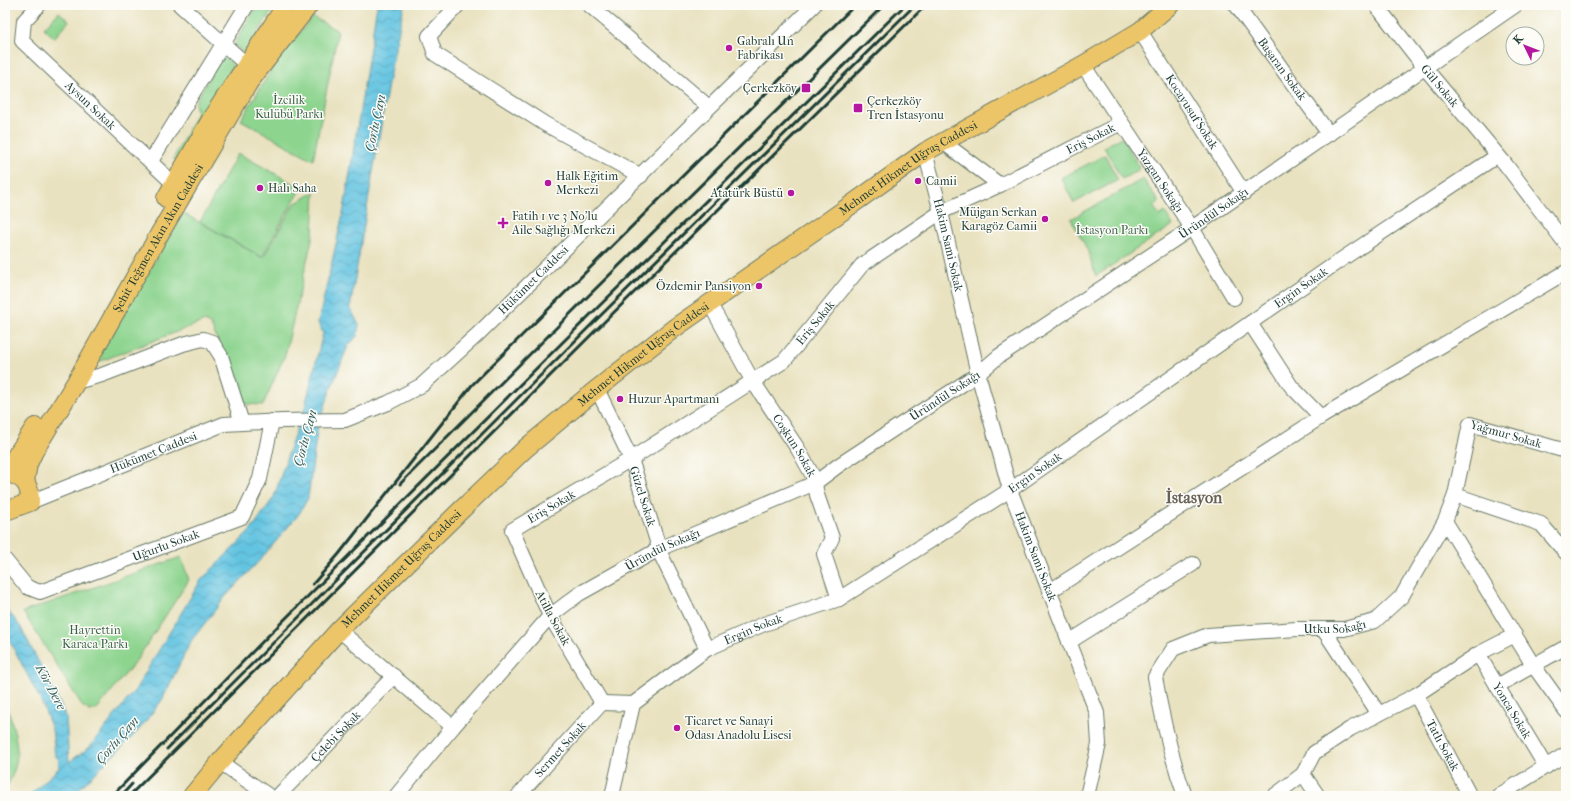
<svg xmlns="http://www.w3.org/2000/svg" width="1571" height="801" font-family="'IM FELL French Canon',serif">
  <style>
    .green { fill: #8dd48f; stroke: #568862 }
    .water { fill: url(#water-waves); stroke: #41808a }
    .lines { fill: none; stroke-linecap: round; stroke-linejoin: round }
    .minor-casing { stroke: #667765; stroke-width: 16 }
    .major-casing { stroke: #667765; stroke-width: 20 }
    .minor { stroke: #fff; stroke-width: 14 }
    .major { stroke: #edc569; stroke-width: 18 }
    .rail { stroke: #1f3d34; stroke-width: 3 }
    .poi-dot { fill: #b5179e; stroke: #fdfcf7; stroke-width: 1.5 }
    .labels { text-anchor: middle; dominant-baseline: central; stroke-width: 3; stroke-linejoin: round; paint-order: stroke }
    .poi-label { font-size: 12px; fill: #1f3d34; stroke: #fdfcf7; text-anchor: start }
    .street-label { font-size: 12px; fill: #1f3d34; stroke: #fdfcf7 }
    .park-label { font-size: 12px; fill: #3a634b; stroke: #fdfcf7 }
    .water-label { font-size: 13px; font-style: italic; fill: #305f5f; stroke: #fdfcf7 }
    .district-label { font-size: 16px; font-weight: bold; fill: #676058; stroke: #fdfcf7 }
  </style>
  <defs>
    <pattern id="water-waves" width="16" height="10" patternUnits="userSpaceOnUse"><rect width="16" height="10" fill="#63c4e1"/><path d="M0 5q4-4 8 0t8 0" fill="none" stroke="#51a0b7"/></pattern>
  </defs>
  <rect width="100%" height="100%" fill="#fdfcf7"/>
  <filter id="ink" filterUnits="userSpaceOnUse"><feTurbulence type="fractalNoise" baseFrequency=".025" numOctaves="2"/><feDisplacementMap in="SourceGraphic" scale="8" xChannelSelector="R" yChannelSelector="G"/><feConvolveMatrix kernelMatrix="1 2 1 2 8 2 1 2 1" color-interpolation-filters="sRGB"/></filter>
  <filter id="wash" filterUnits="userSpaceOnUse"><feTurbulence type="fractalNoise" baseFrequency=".012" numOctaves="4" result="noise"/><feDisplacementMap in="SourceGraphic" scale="16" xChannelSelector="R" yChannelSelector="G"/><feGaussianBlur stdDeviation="0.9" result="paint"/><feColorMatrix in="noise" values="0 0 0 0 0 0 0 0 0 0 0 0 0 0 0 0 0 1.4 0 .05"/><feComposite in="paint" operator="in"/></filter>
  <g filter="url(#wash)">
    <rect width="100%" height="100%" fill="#e9e2c0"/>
    <path class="green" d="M257 5H276L244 53 234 45Z
      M59 12 69 21 54 38 44 28Z
      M313 17 338 31 313 160 241 120 279 57Z
      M221 57C228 57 230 62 233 66L176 160 173 159 197 113 195 103Z
      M1122 137 1140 169 1122 179 1104 147Z
      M238 153 301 188 262 257 200 222Z
      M1105 155 1118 180 1074 203 1061 178Z
      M1143 179 1159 202 1153 206 1160 216 1165 212 1173 225 1096 276 1087 249 1071 219Z
      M315 192 313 235 285 355 263 405 244 404 211 325 205 321 101 361 98 358 183 213 263 258 294 204Z
      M181 557 189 580 136 661 97 709 90 711 83 707 23 612Z
      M5 701C15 731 26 759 5 788Z"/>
    <path class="water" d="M377 5H404L389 78 350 308 359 325 357 336 348 346 330 391 317 431 308 498 299 514 261 559 226 596 191 641 162 700 138 731 72 796H29L59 768V760L55 755 52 729 41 701 5 632V607L20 626 58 699 66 718 69 762 90 747 135 690 201 580 250 531 274 497 293 438 305 407 321 341 323 333 318 323 344 209Z"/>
  </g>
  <g filter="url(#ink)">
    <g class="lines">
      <g class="minor-casing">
        <g id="minor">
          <path id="s1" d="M39 5 24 21 22 41 174 184"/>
          <path d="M180 5 247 65"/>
          <path d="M458 5 429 36 435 54 545 124 641 176"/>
          <path d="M589 5 709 107"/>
          <path id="s2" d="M1236 5 1329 134"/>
          <path id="s3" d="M1376 5 1425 68 1506 165 1566 244"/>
          <path id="s4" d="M1140 31 1244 193"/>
          <path id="s5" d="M1083 65 1192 228 1234 298"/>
          <path d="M943 142 1000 185"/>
          <path id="s6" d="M925 152 941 212 978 374 1010 490 1097 713 1099 744 1087 796"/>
          <path d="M151 161 247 5"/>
          <path id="s7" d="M710 304 752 380 798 449 814 478 817 495 832 538 824 554 839 599"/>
          <path d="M1250 323 1291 386 1321 417"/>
          <path d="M76 382 102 375 183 344 203 339 212 342 221 356 242 423"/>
          <path id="s8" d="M597 389 631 459 662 557 707 649"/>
          <path id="s9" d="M1455 495 1470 424 1566 451"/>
          <path id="s10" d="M30 502 224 424 282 421 345 420 388 403 422 385 478 334 814 5"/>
          <path d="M1445 521 1533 665 1566 711"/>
          <path id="s11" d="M5 560 27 587 40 592 242 517 260 479 272 421"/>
          <path d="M1050 591 1321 417 1566 272"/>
          <path d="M1323 629 1379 714"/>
          <path d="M339 630 453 727"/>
          <path d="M1069 642 1193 564"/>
          <path id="s12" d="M1478 654 1546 767"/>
          <path d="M1497 686 1566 647"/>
          <path id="s13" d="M1416 695 1470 796"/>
          <path id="s14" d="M602 703 550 616 512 530 631 459 784 361 862 265 941 212 1000 185 1121 123"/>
          <path d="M602 703 633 704"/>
          <path d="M220 762 269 796"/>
          <path d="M1303 774 1318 796"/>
          <path id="s15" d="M278 796 394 676"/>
          <path id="s16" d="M396 796 453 727 550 616 579 594 659 549 815 483 839 465 978 374 999 356 1192 228 1516 5"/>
          <path id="s17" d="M518 796 602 703"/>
          <path id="s18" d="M612 796 633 704 707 649 764 624 839 599 905 557 1010 490 1342 259 1497 156"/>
          <path id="s19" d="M1185 796C1171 757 1162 718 1155 677L1173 649 1208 635 1297 629H1344L1375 621 1402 596 1445 521 1455 495 1541 524 1566 553"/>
          <path d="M1274 796 1303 774 1314 753 1350 729 1416 695 1478 654 1515 635"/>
          <path d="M1498 796 1566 754"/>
        </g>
      </g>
      <g class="major-casing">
        <g id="major">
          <path d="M166 198 213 116 286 5"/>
          <path d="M5 473 35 427"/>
          <path id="s20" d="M25 481 28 464 34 451 76 382 160 233 249 82 309 5"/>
          <path d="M5 510 6 511 30 502C30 488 27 480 14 475"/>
          <path id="s21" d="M192 796 220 762 339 630 457 514 526 448 597 389 673 329 830 220 925 152 1083 65 1140 31 1170 5"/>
        </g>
      </g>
      <use href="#minor" class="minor"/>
      <use href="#major" class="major"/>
      <path class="rail" d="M400 484 576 308 884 5
        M313 584 339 554 472 385 855 5
        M167 749 592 324 915 5
        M112 796 265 639 587 318 905 5
        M121 796 132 784
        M129 796 597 329 926 5"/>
    </g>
  </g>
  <g class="poi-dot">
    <circle cx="729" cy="48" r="4"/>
    <rect x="801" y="83" width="10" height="10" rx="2"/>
    <rect x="853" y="103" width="10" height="10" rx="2"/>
    <circle cx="918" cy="181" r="4"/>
    <circle cx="548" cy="183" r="4"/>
    <circle cx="260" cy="188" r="4"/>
    <circle cx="791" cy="193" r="4"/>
    <circle cx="1045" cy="219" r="4"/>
    <path d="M501 217h4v4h4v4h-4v4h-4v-4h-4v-4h4z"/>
    <circle cx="759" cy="286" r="4"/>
    <circle cx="620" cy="399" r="4"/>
    <circle cx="677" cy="728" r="4"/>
  </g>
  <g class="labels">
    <g class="poi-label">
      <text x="737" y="41">Gabralı Un<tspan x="737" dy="14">Fabrikası</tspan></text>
      <text x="797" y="88" text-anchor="end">Çerkezköy</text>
      <text x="867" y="101">Çerkezköy<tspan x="867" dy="14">Tren İstasyonu</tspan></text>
      <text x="556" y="176">Halk Eğitim<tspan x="556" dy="14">Merkezi</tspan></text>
      <text x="926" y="181">Camii</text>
      <text x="268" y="188">Halı Saha</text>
      <text x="783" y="193" text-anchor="end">Atatürk Büstü</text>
      <text x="1037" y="212" text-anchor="end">Müjgan Serkan<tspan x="1037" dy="14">Karagöz Camii</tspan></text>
      <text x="512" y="216">Fatih 1 ve 3 No'lu<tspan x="512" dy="14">Aile Sağlığı Merkezi</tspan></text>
      <text x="751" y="286" text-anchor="end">Özdemir Pansiyon</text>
      <text x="628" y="399">Huzur Apartmanı</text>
      <text x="685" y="721">Ticaret ve Sanayi<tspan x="685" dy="14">Odası Anadolu Lisesi</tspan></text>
    </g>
    <g class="street-label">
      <text stroke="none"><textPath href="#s2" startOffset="79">Başaran Sokak</textPath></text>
      <text stroke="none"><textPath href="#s3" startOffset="103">Gül Sokak</textPath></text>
      <text stroke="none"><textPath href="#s1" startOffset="136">Aysun Sokak</textPath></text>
      <text stroke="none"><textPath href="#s4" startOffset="96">Kocayusuf Sokak</textPath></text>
      <text stroke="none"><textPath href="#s14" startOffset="901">Eriş Sokak</textPath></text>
      <text stroke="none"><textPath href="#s21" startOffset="957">Mehmet Hikmet Uğraş Caddesi</textPath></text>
      <text stroke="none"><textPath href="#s5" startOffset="139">Yazgan Sokağı</textPath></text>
      <text stroke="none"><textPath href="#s16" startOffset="1016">Üründül Sokağı</textPath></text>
      <text stroke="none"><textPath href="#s20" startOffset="278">Şehit Teğmen Akın Akın Caddesi</textPath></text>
      <text stroke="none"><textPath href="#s6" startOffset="96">Hakim Sami Sokak</textPath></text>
      <text stroke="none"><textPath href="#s10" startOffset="568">Hükümet Caddesi</textPath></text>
      <text stroke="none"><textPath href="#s18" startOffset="885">Ergin Sokak</textPath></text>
      <text stroke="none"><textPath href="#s14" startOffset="565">Eriş Sokak</textPath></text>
      <text stroke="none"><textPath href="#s21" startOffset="633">Mehmet Hikmet Uğraş Caddesi</textPath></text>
      <text stroke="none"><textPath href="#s16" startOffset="691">Üründül Sokağı</textPath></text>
      <text stroke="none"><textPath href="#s9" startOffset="110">Yağmur Sokak</textPath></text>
      <text stroke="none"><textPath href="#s7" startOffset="165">Coşkun Sokak</textPath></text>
      <text stroke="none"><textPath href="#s10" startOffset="133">Hükümet Caddesi</textPath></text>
      <text stroke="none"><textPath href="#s18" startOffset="561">Ergin Sokak</textPath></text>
      <text stroke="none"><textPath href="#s8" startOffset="117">Güzel Sokak</textPath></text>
      <text stroke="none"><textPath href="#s14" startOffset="241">Eriş Sokak</textPath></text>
      <text stroke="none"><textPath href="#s11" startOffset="183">Uğurlu Sokak</textPath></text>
      <text stroke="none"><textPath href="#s16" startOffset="368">Üründül Sokağı</textPath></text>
      <text stroke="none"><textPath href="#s6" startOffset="420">Hakim Sami Sokak</textPath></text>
      <text stroke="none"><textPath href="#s21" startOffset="309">Mehmet Hikmet Uğraş Caddesi</textPath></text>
      <text transform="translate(553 618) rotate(62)">Atilla Sokak</text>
      <text stroke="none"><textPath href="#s19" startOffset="321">Utku Sokağı</textPath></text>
      <text stroke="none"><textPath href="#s18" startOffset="237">Ergin Sokak</textPath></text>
      <text stroke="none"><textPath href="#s12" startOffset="66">Yonca Sokak</textPath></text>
      <text stroke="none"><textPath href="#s15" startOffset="83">Çelebi Sokak</textPath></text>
      <text stroke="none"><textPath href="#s13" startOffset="57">Tatlı Sokak</textPath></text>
      <text stroke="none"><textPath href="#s17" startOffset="63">Sermet Sokak</textPath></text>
    </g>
    <g class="park-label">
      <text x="289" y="100">İzcilik<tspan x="289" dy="14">Kulübü Parkı</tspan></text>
      <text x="1112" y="230">İstasyon Parkı</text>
      <text x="95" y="630">Hayrettin<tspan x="95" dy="14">Karaca Parkı</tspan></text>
    </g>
    <g class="water-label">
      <text transform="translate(375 123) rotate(-78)">Çorlu Çayı</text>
      <text transform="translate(305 438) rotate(-75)">Çorlu Çayı</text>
      <text transform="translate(51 687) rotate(62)">Kör Dere</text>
      <text transform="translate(117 740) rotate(-49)">Çorlu Çayı</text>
    </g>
    <g class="district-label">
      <text x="1194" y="497">İstasyon</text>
    </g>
  </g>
  <rect width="1571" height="801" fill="none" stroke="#fdfcf7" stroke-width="20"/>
  <g transform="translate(1525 46) rotate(313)"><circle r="19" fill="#fdfcf7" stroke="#a4b0a9"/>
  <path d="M0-3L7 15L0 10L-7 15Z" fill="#b5179e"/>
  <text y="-6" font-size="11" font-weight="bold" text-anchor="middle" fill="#1f3d34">K</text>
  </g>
</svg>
